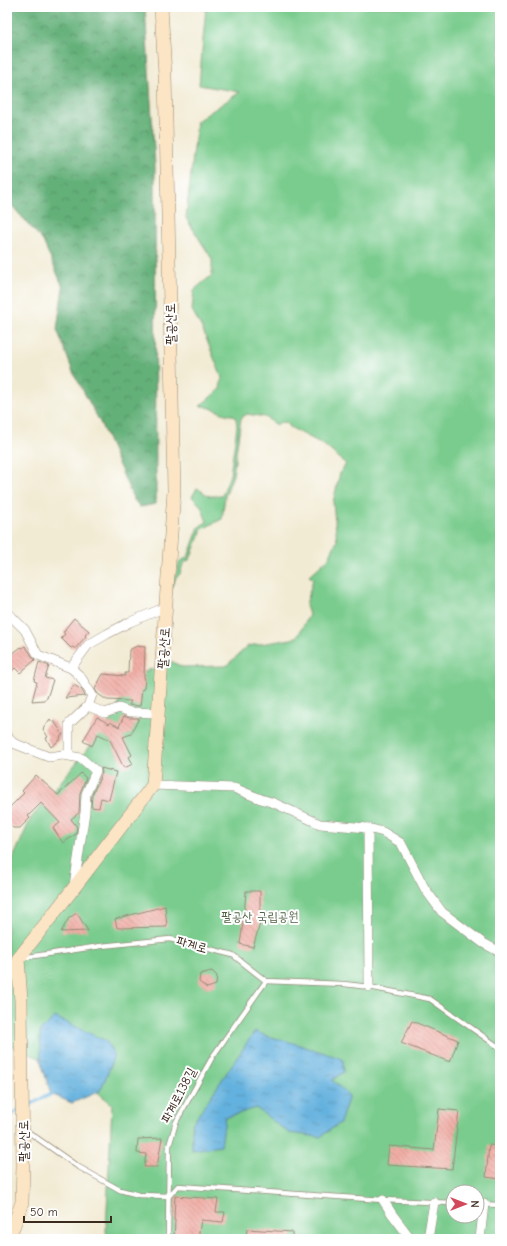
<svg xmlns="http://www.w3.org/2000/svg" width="507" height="1246" viewBox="0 0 507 1246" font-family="'Comic Neue','Poor Story',sans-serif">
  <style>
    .forest { fill: url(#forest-crowns); stroke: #4f6d4c }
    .park { fill: #7acc8e; stroke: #5a7b56; fill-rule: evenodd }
    .water { fill: url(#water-ripples); stroke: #506e7e }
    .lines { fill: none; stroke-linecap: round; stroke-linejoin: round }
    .stream { stroke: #64b1de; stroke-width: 3.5 }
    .building { fill: url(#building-back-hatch) }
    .lane-casing { stroke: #968a79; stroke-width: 6 }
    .street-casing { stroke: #968a79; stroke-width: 10 }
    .secondary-casing { stroke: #968a79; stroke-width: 14 }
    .lane { stroke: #fff; stroke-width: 4.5 }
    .street { stroke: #fff; stroke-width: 9 }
    .secondary { stroke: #fce5c4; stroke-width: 13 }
    .labels { text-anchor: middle; stroke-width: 4; stroke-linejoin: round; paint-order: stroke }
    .street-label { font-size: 13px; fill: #3b2a1e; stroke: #fff }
    .park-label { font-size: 13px; fill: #516345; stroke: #fff }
  </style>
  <defs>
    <pattern id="forest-crowns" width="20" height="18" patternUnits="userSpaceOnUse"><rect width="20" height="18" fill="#63b079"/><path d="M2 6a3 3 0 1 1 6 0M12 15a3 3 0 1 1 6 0" fill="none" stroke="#538f63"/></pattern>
    <pattern id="water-ripples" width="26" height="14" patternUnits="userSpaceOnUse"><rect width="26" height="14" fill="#64b1de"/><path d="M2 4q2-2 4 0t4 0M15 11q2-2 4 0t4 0" fill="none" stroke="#5490b3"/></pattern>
    <pattern id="building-back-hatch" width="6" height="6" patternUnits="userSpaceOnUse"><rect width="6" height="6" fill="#f1aea6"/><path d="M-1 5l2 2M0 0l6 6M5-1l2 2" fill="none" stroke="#c48e87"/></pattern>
  </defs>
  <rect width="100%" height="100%" fill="#fff"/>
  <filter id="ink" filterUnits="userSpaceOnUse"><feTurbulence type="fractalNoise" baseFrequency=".025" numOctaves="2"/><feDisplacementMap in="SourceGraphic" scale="8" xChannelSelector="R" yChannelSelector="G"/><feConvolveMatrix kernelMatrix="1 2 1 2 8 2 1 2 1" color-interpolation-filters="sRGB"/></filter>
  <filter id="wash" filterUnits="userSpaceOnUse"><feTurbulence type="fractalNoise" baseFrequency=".012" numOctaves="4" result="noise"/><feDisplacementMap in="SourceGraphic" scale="16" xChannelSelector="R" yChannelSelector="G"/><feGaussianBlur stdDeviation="0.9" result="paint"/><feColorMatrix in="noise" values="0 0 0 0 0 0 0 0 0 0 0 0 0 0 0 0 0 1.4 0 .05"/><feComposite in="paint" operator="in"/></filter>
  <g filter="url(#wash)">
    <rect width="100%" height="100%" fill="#f2ebd4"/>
    <path class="forest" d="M 7,7 L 145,7 L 155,165 L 156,504 L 140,507 L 134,500 L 100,422 L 73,372 L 57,329 L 63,287 L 43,241 L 7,200 Z"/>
    <path class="park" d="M 206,7 L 500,7 L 500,1239 L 108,1239 L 106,1231 L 112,1104 L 96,1091 L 55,1065 L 7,1044 L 7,875 L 11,863 L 31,818 L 105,728 C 116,711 124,695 132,676 L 148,670 L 158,669 L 169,660 L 182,667 L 226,666 L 248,646 L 292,639 L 298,636 L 309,615 L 306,605 L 313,579 L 309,576 L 328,559 L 337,541 L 333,502 L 340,473 L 346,464 L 324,445 L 290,427 L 287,423 L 280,422 L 277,425 L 265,417 L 247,414 L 241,418 L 233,475 L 225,496 L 222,519 L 202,529 L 190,559 L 183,564 L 180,574 L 176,577 L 172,589 L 173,574 L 177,571 L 179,562 L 188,557 L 199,527 L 203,524 L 207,522 L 201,506 L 192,497 L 197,488 L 209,496 L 222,496 L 230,475 L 237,427 L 236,418 L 233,415 C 223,416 213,406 200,406 L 220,389 L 222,378 L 202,328 L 192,310 L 194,290 L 212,275 L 212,259 L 186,218 L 197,121 L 240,92 L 199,85 ZM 453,1192 L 477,1192 L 477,1216 L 453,1216 Z"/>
    <g class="water">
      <path d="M 55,1017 L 106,1041 L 114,1054 L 110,1068 L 100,1091 L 72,1103 L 51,1094 L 41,1062 L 40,1031 Z"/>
      <path d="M 255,1031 L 266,1036 L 287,1041 L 343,1059 L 344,1072 L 332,1080 L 349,1096 L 340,1123 L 320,1137 L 289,1133 L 256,1108 L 225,1118 L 221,1146 L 192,1150 L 192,1124 Z"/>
    </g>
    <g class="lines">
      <g class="stream">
        <path d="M 25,1107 L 51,1094"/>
        <path d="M 7,1115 L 11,1115 L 19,1110"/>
      </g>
    </g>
    <g id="blocks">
      <g class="building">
        <path d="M 74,618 L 89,631 L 85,635 L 86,636 L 75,649 L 73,647 L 71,648 L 61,638 L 65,634 L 63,632 L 66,630 L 65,629 Z"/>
        <path d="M 25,646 L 35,660 L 20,673 L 15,668 L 12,671 L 7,664 L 7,658 L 21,647 L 22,648 Z"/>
        <path d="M 137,646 L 145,647 L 144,678 L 145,678 L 144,689 L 142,689 L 140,706 L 129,705 L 131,701 L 107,700 L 98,694 L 95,689 L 103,674 L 125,676 L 125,673 L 128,673 L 129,650 Z"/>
        <path d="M 39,662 L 49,666 L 45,678 L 53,680 L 47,698 L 44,700 L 32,701 L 37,682 L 34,681 Z"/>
        <path d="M 74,685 L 82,690 L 85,696 L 65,698 Z"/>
        <path d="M 124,716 L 130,718 L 139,718 L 131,734 L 123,737 L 132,755 L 129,757 L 133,764 L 124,768 L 110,740 L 98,734 L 92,746 L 83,741 L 97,717 L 109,724 L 110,722 L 119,727 Z"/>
        <path d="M 50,719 L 52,722 L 54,721 L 63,735 L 60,737 L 61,739 L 51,747 L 46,738 L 48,737 L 43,729 Z"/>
        <path d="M 101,768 L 116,772 L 109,800 L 101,798 L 99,808 L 91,807 L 92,795 L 102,773 Z"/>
        <path d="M 81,773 L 86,778 L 80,793 L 79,813 L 71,819 L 77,827 L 76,834 L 63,843 L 53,828 L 60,823 L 41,803 L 28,816 L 30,818 L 20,828 L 13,828 L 7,822 L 7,810 L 24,793 L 22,791 L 36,775 L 58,795 Z"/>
        <path d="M 246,891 L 260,891 L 260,920 L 261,920 L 253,947 L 240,944 L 244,916 Z"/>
        <path d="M 165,906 L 167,927 L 117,928 L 115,919 Z"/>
        <path d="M 77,913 L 88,931 L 61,932 L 69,918 Z"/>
        <path d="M 212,971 L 217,976 L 216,985 L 207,988 L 199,982 L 200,974 Z"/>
        <path d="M 412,1021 L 458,1040 L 450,1062 L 401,1043 Z"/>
        <path d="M 439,1109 L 459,1111 L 452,1169 L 387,1165 L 389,1146 L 434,1150 Z"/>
        <path d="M 162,1138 L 157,1167 L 144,1167 L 146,1154 L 137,1153 L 138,1139 Z"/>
        <path d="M 489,1145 L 500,1146 L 500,1179 L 486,1177 Z"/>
        <path d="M 175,1196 L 218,1199 L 216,1212 L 225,1212 L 223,1222 L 201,1220 L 198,1239 L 174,1239 L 175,1220 L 174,1220 Z"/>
        <path d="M 247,1229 L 292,1232 L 292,1239 L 246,1239 Z"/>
      </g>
    </g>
  </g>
  <g filter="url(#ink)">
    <use href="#blocks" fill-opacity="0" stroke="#968a79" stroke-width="1"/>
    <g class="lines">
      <defs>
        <g id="lane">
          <path d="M 21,958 L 101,946 L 170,939 L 233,955 L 266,981 L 344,984 L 369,987 L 430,999 L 500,1048"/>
          <path d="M 24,1129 L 77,1166 L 120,1190 L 139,1195 L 169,1196 L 178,1186 L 383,1200 L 453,1203"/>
          <path d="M 477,1204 L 500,1205"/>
          <path d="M 168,1239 L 169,1146 L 176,1122 L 213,1056 L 266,981"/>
        </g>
        <g id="street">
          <path d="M 7,612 L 25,630 L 38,655 L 71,668 L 80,676 L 92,695 L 88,706"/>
          <path d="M 71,668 L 88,645 L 107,634 L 130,622 L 166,607"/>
          <path d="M 7,735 L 13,743 L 49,757 L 69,754 L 69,724 L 88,706 L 105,713 L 119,708 L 130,712 L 158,713"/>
          <path d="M 63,755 L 81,758 L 96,771 L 86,794 L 85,812 L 74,886"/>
          <path d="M 153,785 L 234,788 L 261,799 L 274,803 L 320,824 L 368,828 L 383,832 L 401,843 L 425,889 L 442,912 L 483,943 L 500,952"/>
          <path d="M 368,828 L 369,987"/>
          <path d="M 383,1200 L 392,1214 L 411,1239"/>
          <path d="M 428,1239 L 434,1202"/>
          <path d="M 480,1239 L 484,1204"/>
        </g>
        <path id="secondary" d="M 7,1239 L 14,1225 L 22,1202 L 23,1165 L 21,1001 L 18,959 L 73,889 L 153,785 L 174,491 L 165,75 L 161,7"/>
      </defs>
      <use href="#lane" class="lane-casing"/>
      <use href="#street" class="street-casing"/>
      <use href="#secondary" class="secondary-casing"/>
      <use href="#lane" class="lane"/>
      <use href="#street" class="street"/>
      <use href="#secondary" class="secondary"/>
    </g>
  </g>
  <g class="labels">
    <g class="street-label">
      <text transform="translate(170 324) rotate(-91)" y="5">팔공산로</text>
      <text transform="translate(163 648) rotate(-86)" y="5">팔공산로</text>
      <text transform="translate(192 944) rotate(15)" y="5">파계로</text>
      <text transform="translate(178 1095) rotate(-63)" y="5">파계로138길</text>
      <text transform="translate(23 1141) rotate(-90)" y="5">팔공산로</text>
    </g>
    <g class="park-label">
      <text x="260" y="921">팔공산 국립공원</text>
    </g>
  </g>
  <rect width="507" height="1246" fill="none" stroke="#fff" stroke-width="24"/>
  <g transform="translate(465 1204) rotate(90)"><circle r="19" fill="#ffffff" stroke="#b1aaa5"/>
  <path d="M0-3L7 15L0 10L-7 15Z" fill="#d1495b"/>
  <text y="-6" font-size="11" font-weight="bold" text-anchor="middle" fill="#3b2a1e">N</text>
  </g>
  <path d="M24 1216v6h87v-6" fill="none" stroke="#3b2a1e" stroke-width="2"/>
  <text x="30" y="1216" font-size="12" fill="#3b2a1e" stroke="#ffffff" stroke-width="3" paint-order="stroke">50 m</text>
</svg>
